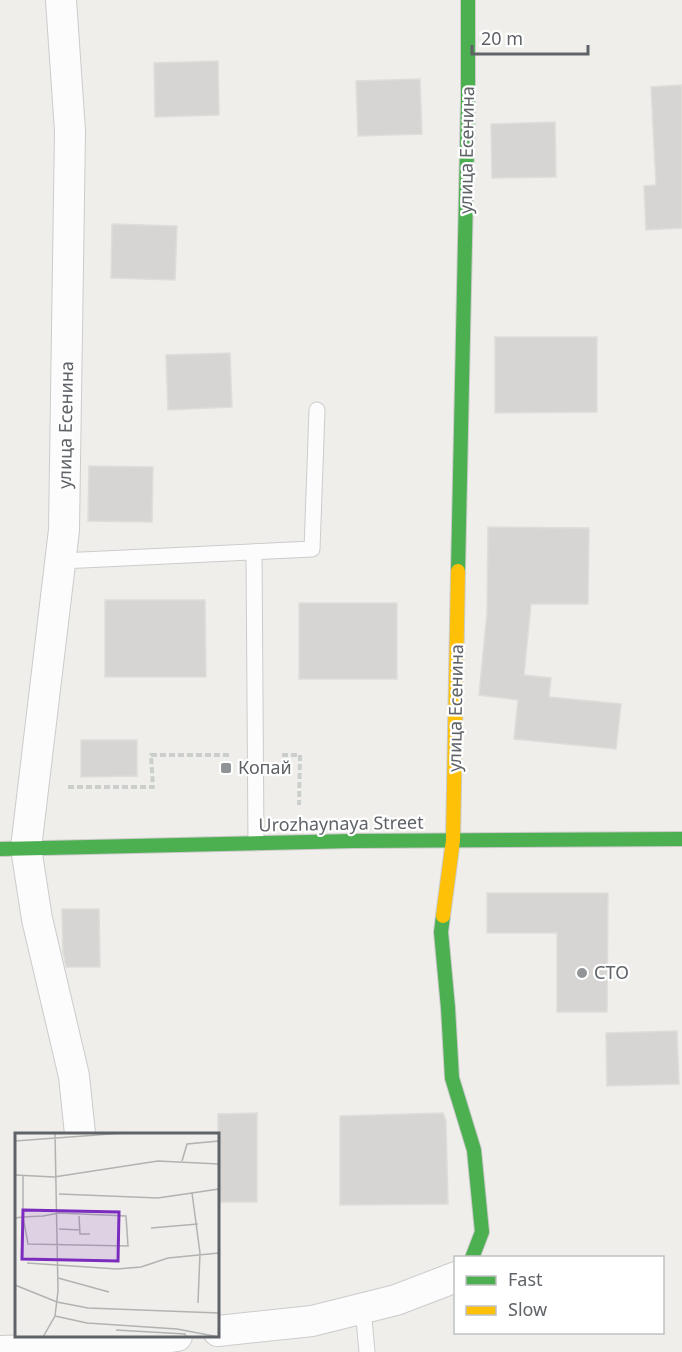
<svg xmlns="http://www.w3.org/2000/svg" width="682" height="1352" viewBox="0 0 682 1352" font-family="'Noto Sans',sans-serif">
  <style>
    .building { fill: #d6d5d3; stroke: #deddd9; stroke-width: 1.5 }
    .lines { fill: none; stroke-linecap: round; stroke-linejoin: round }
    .lane-casing { stroke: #cbcccc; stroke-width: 17 }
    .street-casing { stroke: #cbcccc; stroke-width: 32 }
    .fast-casing { stroke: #cacacb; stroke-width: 16 }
    .slow-casing { stroke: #cacacb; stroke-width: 16 }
    .path { stroke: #cacfcc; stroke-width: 4; stroke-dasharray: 6 3; stroke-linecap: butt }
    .lane { stroke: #fdfcfc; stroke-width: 15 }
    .street { stroke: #fdfcfc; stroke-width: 30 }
    .fast { stroke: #4caf50; stroke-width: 14 }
    .slow { stroke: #ffc107; stroke-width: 14 }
    .poi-dot { fill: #919496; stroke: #fff; stroke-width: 2 }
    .labels { text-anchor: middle; stroke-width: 4.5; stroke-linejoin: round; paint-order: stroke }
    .street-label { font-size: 18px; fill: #5f6368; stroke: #fff }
    .poi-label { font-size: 18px; fill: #5f6368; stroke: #fff; text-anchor: start }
    .inset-road { fill: none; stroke: #b1b2b2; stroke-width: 1.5 }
    .view { fill: #7b2cbf; fill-opacity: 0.15; stroke: #7b2cbf; stroke-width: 3 }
    .inset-edge { fill: none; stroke: #5f6368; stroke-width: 3 }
  </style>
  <rect width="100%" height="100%" fill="#efeeea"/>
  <g class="building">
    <path d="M 218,61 L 219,115 L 155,117 L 154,63 Z"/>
    <path d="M 420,79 L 422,134 L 358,136 L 356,81 Z"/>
    <path d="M 682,85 L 682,228 L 646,230 L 644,186 L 656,185 L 651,87 Z"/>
    <path d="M 555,122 L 556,177 L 492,178 L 491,124 Z"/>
    <path d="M 112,224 L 177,226 L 175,280 L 111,278 Z"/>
    <path d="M 495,337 L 597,337 L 597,412 L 495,413 Z"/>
    <path d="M 230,353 L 232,407 L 168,410 L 166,355 Z"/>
    <path d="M 89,466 L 153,467 L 152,522 L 88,521 Z"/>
    <path d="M 488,527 L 589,528 L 588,604 L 531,604 L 524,675 L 551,678 L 549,697 L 621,704 L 616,749 L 514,739 L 518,700 L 479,695 L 487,613 Z"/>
    <path d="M 105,600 L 205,600 L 206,677 L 105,677 Z"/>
    <rect x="299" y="603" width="98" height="76"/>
    <path d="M 81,740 L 137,740 L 137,776 L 81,777 Z"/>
    <path d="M 487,893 L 608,893 L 607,1012 L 557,1012 L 557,933 L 487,933 Z"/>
    <path d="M 62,909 L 99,909 L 100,967 L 66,967 L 63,952 Z"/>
    <path d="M 677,1031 L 679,1084 L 607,1086 L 606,1033 Z"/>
    <path d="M 257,1113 L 257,1202 L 218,1202 L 218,1114 Z"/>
    <path d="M 443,1113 L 446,1121 L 448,1204 L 340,1205 L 340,1116 Z"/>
  </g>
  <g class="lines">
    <defs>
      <g id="lane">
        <path d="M 254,552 L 256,843"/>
        <path d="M 61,561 L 312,549 L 317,410"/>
        <path d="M 363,1308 L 367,1352"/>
      </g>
      <g id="street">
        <path d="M 61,0 L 70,131 L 64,530 L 26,848 L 37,919 L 74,1076 L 80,1134"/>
        <path d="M 218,1331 L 312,1321 L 396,1300 L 456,1277"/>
        <path d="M 0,1351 L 98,1348 L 177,1336"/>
      </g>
      <g id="fast">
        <path d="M 458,571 L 468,100 L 468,0"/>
        <path d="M 0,849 L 353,841 L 682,839"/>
        <path d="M 443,916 L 441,932 L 448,1008 L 452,1078 L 474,1150 L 482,1232 L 472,1258"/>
      </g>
      <path id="slow" d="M 443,916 L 453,840 L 458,571"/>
    </defs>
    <use href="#lane" class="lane-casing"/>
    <use href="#street" class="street-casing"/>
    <use href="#fast" class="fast-casing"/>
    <use href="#slow" class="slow-casing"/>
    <g class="path">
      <path d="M 282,755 L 300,755 L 299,805"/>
      <path d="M 68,787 L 153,787 L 151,755 L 230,755"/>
    </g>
    <use href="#lane" class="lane"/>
    <use href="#street" class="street"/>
    <use href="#fast" class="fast"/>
    <use href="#slow" class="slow"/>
  </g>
  <g class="poi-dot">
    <rect x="220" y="762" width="12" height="12" rx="3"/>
    <circle cx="582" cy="973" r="6"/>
  </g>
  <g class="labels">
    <g class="street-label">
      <text transform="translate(467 150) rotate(-89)" y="6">улица Есенина</text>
      <text transform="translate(66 425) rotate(-89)" y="6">улица Есенина</text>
      <text transform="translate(456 708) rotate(-89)" y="6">улица Есенина</text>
      <text transform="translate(341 824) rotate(-1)" y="6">Urozhaynaya Street</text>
    </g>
    <g class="poi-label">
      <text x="238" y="774">Копай</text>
      <text x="594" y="979">СТО</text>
    </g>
  </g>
  <g transform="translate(15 1133)">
    <rect width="204" height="204" fill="#efeeea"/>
    <path class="inset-road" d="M 0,8 L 109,0M 167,28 L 172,11 L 204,8M 0,42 L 39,44 L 143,28 L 204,31M 177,60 L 185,120 L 183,170M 44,61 L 143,65 L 204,56M 64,83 L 65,101 L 75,101M 0,85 L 8,84 L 28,83 L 44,80 L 111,83 L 113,113 L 13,111 L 8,84 L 8,42M 136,95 L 183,91M 44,96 L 65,97M 12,130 L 102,136 L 126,134 L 153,125 L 204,120M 43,145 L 94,159M 0,152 L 42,169 L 73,175 L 204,180M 40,183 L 72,190 L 162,196 L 204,204M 101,197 L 170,201 L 171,204M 28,204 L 40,183 L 43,158 L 40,0"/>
    <path class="view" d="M 8,77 L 104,79 L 103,128 L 7,126 Z"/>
    <rect width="204" height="204" class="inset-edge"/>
  </g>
  <rect x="454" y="1256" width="210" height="78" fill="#ffffff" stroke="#bfc1c3" stroke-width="1.5"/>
  <rect x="466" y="1276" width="30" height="9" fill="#4caf50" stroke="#bfc1c3" stroke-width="1.5"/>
  <text x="508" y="1286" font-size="18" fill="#5f6368">Fast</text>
  <rect x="466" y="1306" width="30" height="9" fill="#ffc107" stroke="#bfc1c3" stroke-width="1.5"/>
  <text x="508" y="1316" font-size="18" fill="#5f6368">Slow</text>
  <path d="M472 45v9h116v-9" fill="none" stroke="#5f6368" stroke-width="3"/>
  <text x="481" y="45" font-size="18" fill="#5f6368" stroke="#ffffff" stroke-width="4.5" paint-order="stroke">20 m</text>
</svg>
